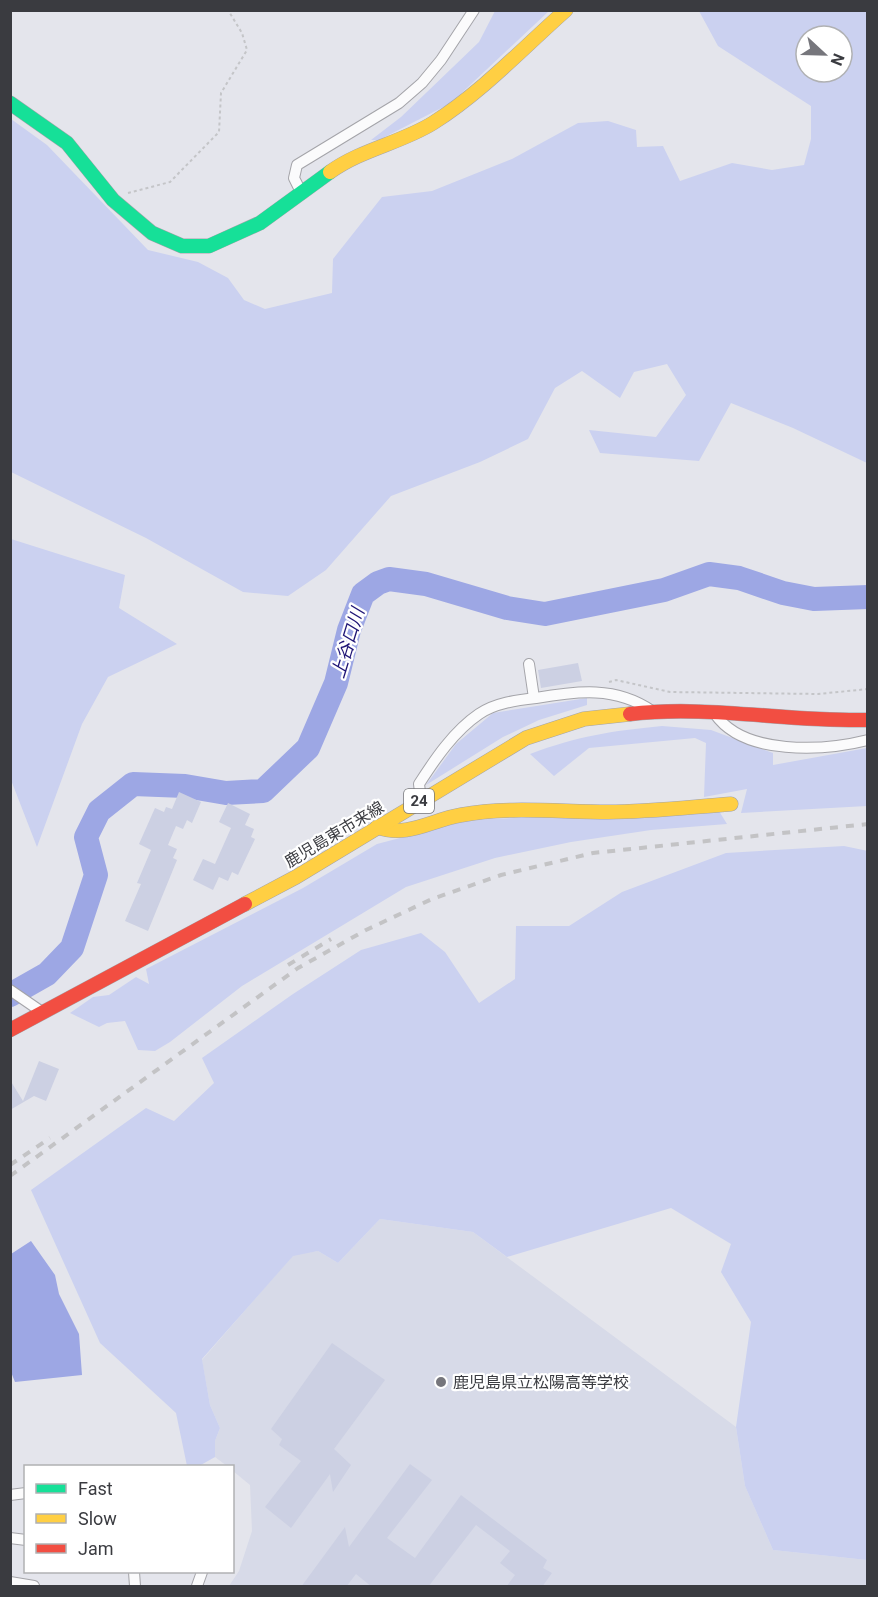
<svg xmlns="http://www.w3.org/2000/svg" width="878" height="1597" viewBox="0 0 878 1597" font-family="Roboto,'Noto Sans JP',sans-serif">
  <style>
    .built { fill: #d7dae8 }
    .green { fill: #cbd1f0; fill-rule: evenodd }
    .water { fill: #9da7e4 }
    .lines { fill: none; stroke-linecap: round; stroke-linejoin: round }
    .river { stroke: #9da7e4; stroke-width: 24 }
    .building { fill: #ccd0e3 }
    .street-casing { stroke: #a4a4a9; stroke-width: 12 }
    .fast-casing { stroke: #a4a4a9; stroke-width: 15 }
    .slow-casing { stroke: #a4a4a9; stroke-width: 15 }
    .jam-casing { stroke: #a4a4a9; stroke-width: 15 }
    .path { stroke: #c4c5c8; stroke-width: 2; stroke-dasharray: 3 3; stroke-linecap: butt }
    .street { stroke: #fbfbfc; stroke-width: 10 }
    .fast { stroke: #16e098; stroke-width: 14 }
    .slow { stroke: #ffcf43; stroke-width: 14 }
    .jam { stroke: #f24e42; stroke-width: 14 }
    .rail { stroke: #c3c3c5; stroke-width: 4; stroke-dasharray: 8 8; stroke-linecap: butt }
    .poi-dot { fill: #76767c; stroke: #fff; stroke-width: 2 }
    .labels { text-anchor: middle; stroke-width: 4.5; stroke-linejoin: round; paint-order: stroke }
    .shield { fill: #fff; stroke: #757679; stroke-width: 1.5 }
    .shield-label { font-size: 15px; font-weight: bold; fill: #3a3b40 }
    .street-label { font-size: 16px; fill: #3a3b40; stroke: #fff }
    .poi-label { font-size: 16px; fill: #3a3b40; stroke: #fff; text-anchor: start }
    .water-label { font-size: 18px; font-style: italic; fill: #1d1374; stroke: #fff }
  </style>
  <rect width="100%" height="100%" fill="#e4e5ec"/>
  <path class="built" d="M 380,1219 L 473,1232 L 736,1427 L 745,1486 L 773,1550 L 867,1560 L 867,1586 L 229,1586 L 239,1571 L 252,1531 L 250,1485 L 233,1471 L 232,1466 L 227,1466 L 215,1457 L 215,1441 L 220,1428 L 210,1405 L 202,1360 L 293,1255 L 318,1251 L 338,1263 Z"/>
  <g class="green">
    <path d="M 495,11 L 549,11 L 451,103 L 379,140 L 371,140 L 401,117 L 479,42 Z"/>
    <path d="M 699,11 L 867,11 L 867,463 L 793,428 L 731,403 L 699,461 L 600,453 L 589,430 L 656,437 L 686,395 L 667,364 L 634,372 L 620,398 L 582,371 L 555,388 L 528,439 L 480,462 L 391,496 L 326,570 L 288,596 L 243,592 L 146,538 L 11,472 L 11,119 L 47,145 L 148,250 L 198,262 L 228,278 L 244,300 L 265,309 L 332,293 L 333,259 L 382,197 L 432,191 L 512,159 L 578,123 L 608,121 L 636,130 L 637,147 L 663,146 L 680,181 L 732,163 L 772,170 L 804,165 L 811,139 L 811,106 L 718,46 ZM 806,36 L 842,36 L 842,72 L 806,72 Z"/>
    <path d="M 11,539 L 125,575 L 119,608 L 177,644 L 108,677 L 82,724 L 37,847 L 11,780 Z"/>
    <path d="M 587,698 L 587,705 L 539,720 L 503,737 L 426,785 L 456,744 L 493,713 Z"/>
    <path d="M 662,726 L 711,730 L 773,753 L 773,765 L 867,748 L 867,806 L 741,813 L 747,789 L 704,797 L 706,743 L 695,738 L 589,748 L 554,776 L 530,754 C 578,736 611,731 662,726 Z"/>
    <path d="M 719,811 L 727,824 L 651,830 L 571,842 L 495,858 L 406,887 L 242,986 L 170,1042 L 155,1051 L 138,1050 L 125,1021 L 107,1023 L 99,1027 L 70,1013 L 93,997 L 109,995 L 136,977 L 149,984 L 146,969 L 303,888 L 377,844 L 461,822 L 488,819 Z"/>
    <path d="M 844,846 L 868,851 L 867,1560 L 773,1550 L 745,1486 L 736,1427 L 751,1322 L 721,1272 L 731,1244 L 671,1208 L 507,1257 L 473,1232 L 380,1219 L 338,1263 L 318,1251 L 293,1256 L 202,1359 L 210,1405 L 220,1428 L 215,1441 L 215,1457 L 199,1466 L 187,1466 L 176,1413 L 100,1343 L 31,1190 L 146,1108 L 174,1121 L 214,1083 L 202,1058 L 293,994 L 361,950 L 421,933 L 445,952 L 479,1003 L 515,979 L 516,926 L 569,926 L 622,892 L 726,853 Z"/>
  </g>
  <path class="water" d="M 31,1241 L 55,1275 L 59,1294 L 79,1334 L 82,1375 L 15,1382 L 11,1372 L 11,1254 Z"/>
  <g class="lines">
    <path class="river" d="M 10,995 L 47,974 L 72,948 L 96,875 L 86,837 L 99,811 L 133,784 L 185,786 L 226,793 L 263,791 L 308,748 L 336,683 L 349,630 L 363,594 L 378,583 L 389,579 L 426,584 L 507,608 L 545,614 L 664,590 L 709,574 L 739,578 L 783,593 L 814,599 L 868,597"/>
  </g>
  <g class="building">
    <path d="M 578,663 L 582,681 L 541,688 L 538,670 Z"/>
    <path d="M 179,792 L 201,802 L 192,823 L 187,820 L 183,829 L 176,826 L 168,845 L 177,849 L 173,858 L 177,860 L 148,931 L 125,921 L 141,884 L 137,883 L 151,850 L 139,844 L 155,808 L 164,812 L 166,807 L 172,809 Z"/>
    <path d="M 228,803 L 250,814 L 245,825 L 254,829 L 251,837 L 255,839 L 238,875 L 232,872 L 228,881 L 219,877 L 213,890 L 193,880 L 203,859 L 215,864 L 231,828 L 219,822 Z"/>
    <path d="M 39,1061 L 59,1069 L 46,1101 L 34,1096 L 10,1110 L 10,1080 L 23,1101 Z"/>
    <path d="M 332,1343 L 385,1380 L 334,1449 L 351,1465 L 333,1492 L 330,1474 L 291,1528 L 265,1507 L 301,1461 L 279,1445 L 282,1439 L 271,1429 Z"/>
    <path d="M 410,1464 L 432,1480 L 387,1538 L 415,1558 L 461,1495 L 547,1560 L 543,1568 L 552,1573 L 542,1587 L 506,1587 L 515,1575 L 500,1563 L 510,1551 L 476,1525 L 428,1587 L 372,1587 L 356,1574 L 346,1587 L 301,1587 L 345,1527 L 349,1547 Z"/>
  </g>
  <g class="lines">
    <defs>
      <g id="street">
        <path d="M 302,194 L 294,178 L 297,165 L 399,103 L 422,83 L 441,60 L 474,10"/>
        <path d="M 529,664 L 534,698"/>
        <path d="M 715,714 C 744,756 824,751 868,740"/>
        <path d="M 421,800 L 419,784 C 435,759 454,731 479,714 C 495,703 517,700 536,698 C 577,691 616,686 652,711"/>
        <path d="M 10,990 L 42,1012"/>
        <path d="M 10,1495 L 26,1493"/>
        <path d="M 10,1538 L 26,1540"/>
        <path d="M 134,1572 L 135,1586"/>
        <path d="M 10,1582 L 34,1586"/>
        <path d="M 197,1586 L 202,1572"/>
      </g>
      <path id="fast" d="M 10,103 L 67,143 L 113,200 L 152,233 L 182,246 L 209,246 L 260,223 L 330,172"/>
      <g id="slow">
        <path d="M 330,172 C 362,149 401,143 433,123 C 482,92 523,48 566,10"/>
        <path d="M 377,827 C 408,838 431,820 461,815 C 509,806 559,812 608,812 C 649,812 690,807 731,804"/>
        <path d="M 245,904 L 296,877 L 526,738 L 584,719 L 630,714"/>
      </g>
      <g id="jam">
        <path d="M 630,714 C 709,705 789,722 868,720"/>
        <path d="M 10,1030 L 245,904"/>
      </g>
    </defs>
    <use href="#street" class="street-casing"/>
    <use href="#fast" class="fast-casing"/>
    <use href="#slow" class="slow-casing"/>
    <use href="#jam" class="jam-casing"/>
    <g class="path">
      <path d="M 128,193 L 170,182 L 219,132 L 221,93 L 247,50 L 242,33 L 228,10"/>
      <path d="M 609,682 L 616,680 L 670,692 L 818,694 L 868,689"/>
    </g>
    <use href="#street" class="street"/>
    <use href="#fast" class="fast"/>
    <use href="#slow" class="slow"/>
    <use href="#jam" class="jam"/>
    <g class="rail">
      <path d="M 288,965 L 331,939"/>
      <path d="M 10,1165 L 50,1138"/>
      <path d="M 10,1176 L 298,968 L 366,930 L 432,899 L 501,875 L 593,853 L 868,824"/>
    </g>
  </g>
  <circle class="poi-dot" cx="441" cy="1382" r="6"/>
  <g class="labels">
    <rect class="shield" x="404" y="789" width="30" height="24" rx="4.5"/>
    <g class="shield-label">
      <text x="419" y="806">24</text>
    </g>
    <g class="street-label">
      <text transform="translate(334 834) rotate(-31)" y="6">鹿児島東市来線</text>
    </g>
    <g class="poi-label">
      <text x="453" y="1388">鹿児島県立松陽高等学校</text>
    </g>
    <g class="water-label">
      <text transform="translate(348 643) rotate(-73)" y="6">上谷口川</text>
    </g>
  </g>
  <rect width="878" height="1597" fill="none" stroke="#3a3b40" stroke-width="24"/>
  <rect x="24" y="1465" width="210" height="108" fill="#ffffff" stroke="#b0b1b3" stroke-width="1.5"/>
  <rect x="36" y="1484" width="30" height="9" fill="#16e098" stroke="#b0b1b3" stroke-width="1.5"/>
  <text x="78" y="1495" font-size="18" fill="#3a3b40">Fast</text>
  <rect x="36" y="1514" width="30" height="9" fill="#ffcf43" stroke="#b0b1b3" stroke-width="1.5"/>
  <text x="78" y="1525" font-size="18" fill="#3a3b40">Slow</text>
  <rect x="36" y="1544" width="30" height="9" fill="#f24e42" stroke="#b0b1b3" stroke-width="1.5"/>
  <text x="78" y="1555" font-size="18" fill="#3a3b40">Jam</text>
  <g transform="translate(824 54) rotate(112)"><circle r="28" fill="#ffffff" stroke="#b0b1b3" stroke-width="1.5"/>
  <path d="M0-4.5L10 22L0 15L-10 22Z" fill="#76767c"/>
  <text y="-9" font-size="16" font-weight="bold" text-anchor="middle" fill="#3a3b40">N</text>
  </g>
</svg>
